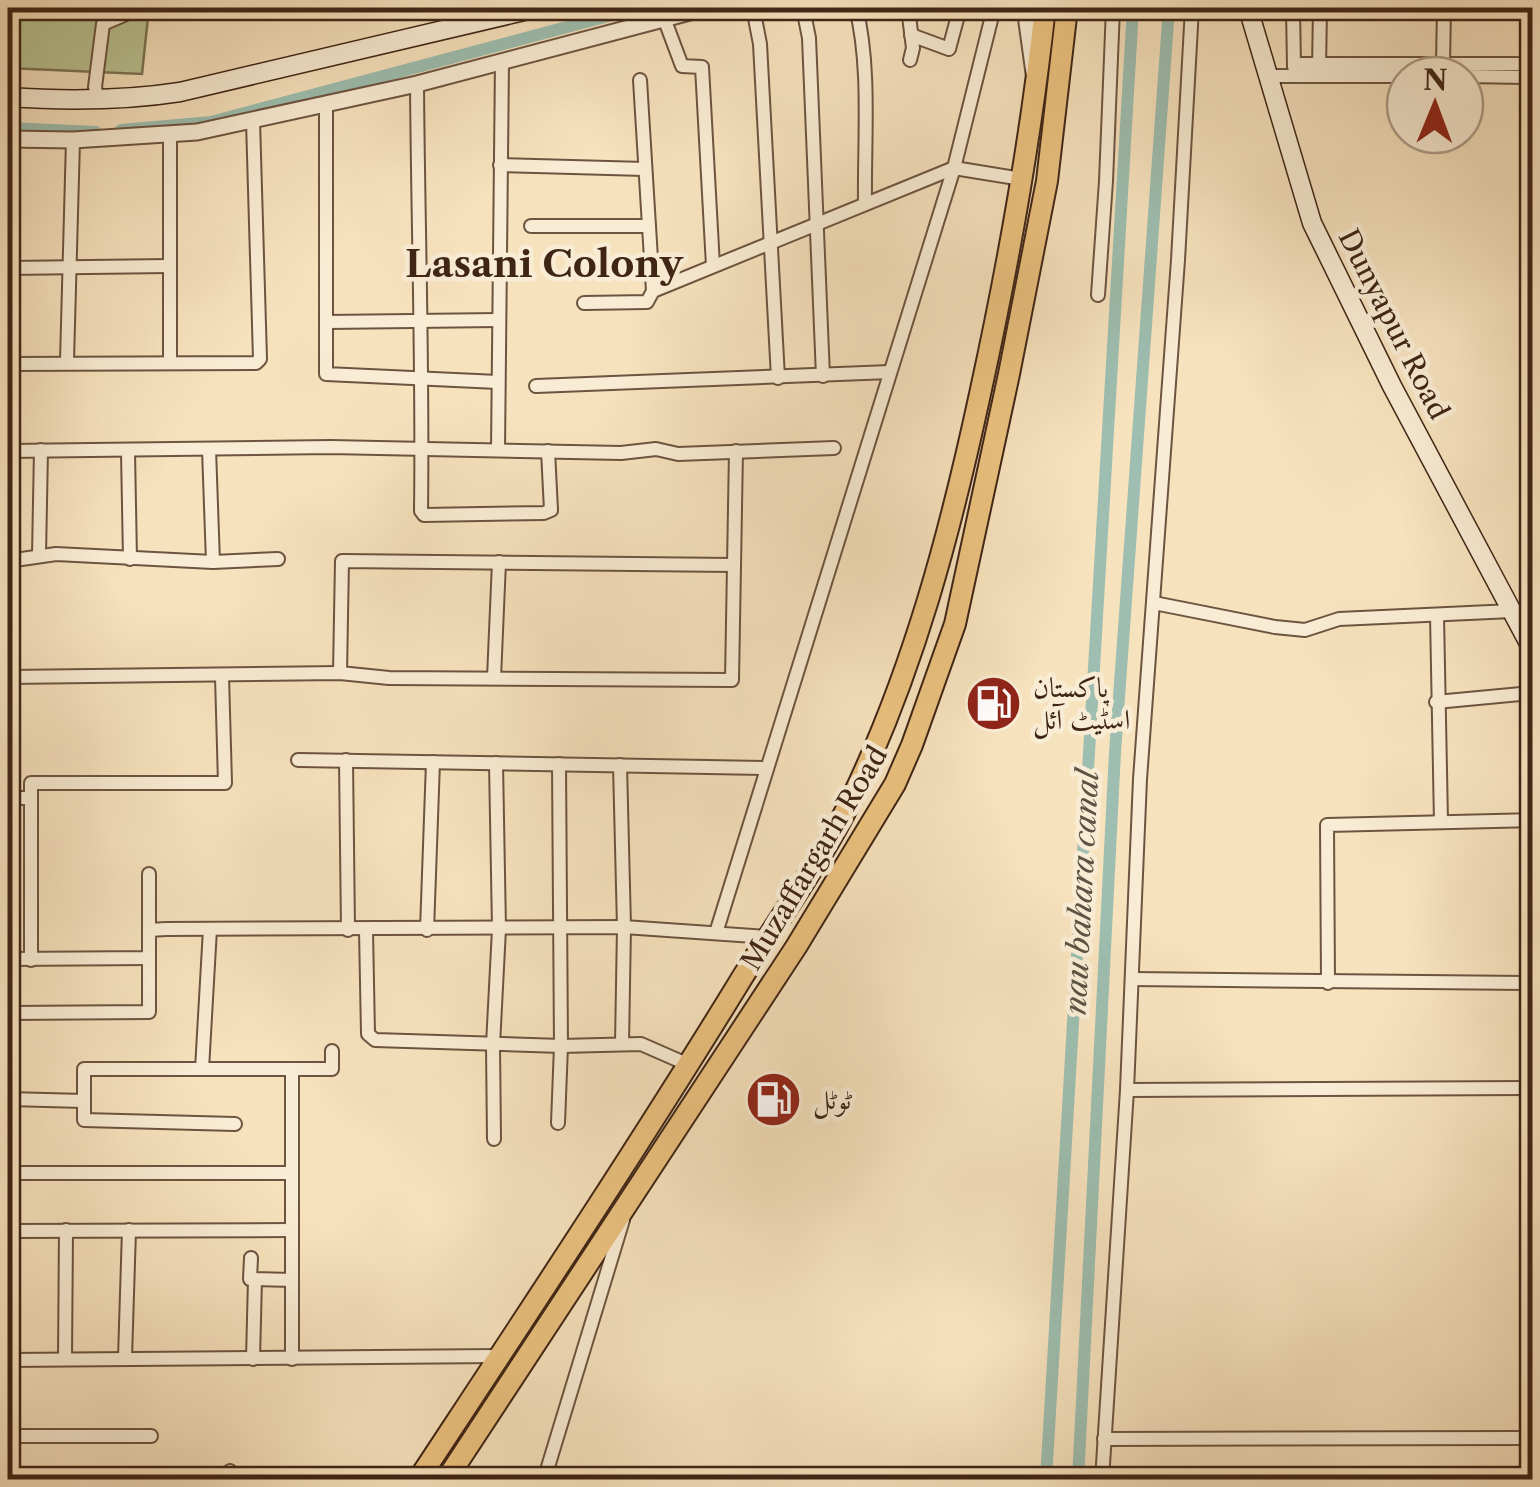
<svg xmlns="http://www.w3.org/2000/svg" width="1540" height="1487" viewBox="0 0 1540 1487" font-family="'Libre Caslon Text',Amiri,serif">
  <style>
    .green { fill: #bac493; stroke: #7c7454; stroke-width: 2.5 }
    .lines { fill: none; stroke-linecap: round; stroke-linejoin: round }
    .canal { stroke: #9dbeb0; stroke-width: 12 }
    .minor-casing { stroke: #6d5440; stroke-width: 16 }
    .tertiary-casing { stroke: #6d5440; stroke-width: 19 }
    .secondary-casing { stroke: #3f2516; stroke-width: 21 }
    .primary-casing { stroke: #3f2516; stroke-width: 24 }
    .minor { stroke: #f9ecd4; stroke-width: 12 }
    .tertiary { stroke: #f9ecd4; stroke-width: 15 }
    .secondary { stroke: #f9ecd4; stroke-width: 18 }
    .primary { stroke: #ebc17e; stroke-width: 20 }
    .labels { text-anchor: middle; stroke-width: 9; stroke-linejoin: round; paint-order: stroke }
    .street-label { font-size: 28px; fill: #3f2516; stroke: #f9ecd4 }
    .poi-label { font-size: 28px; fill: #3f2516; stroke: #f9ecd4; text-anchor: start }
    .water-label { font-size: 30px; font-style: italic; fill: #5b5344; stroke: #f9ecd4 }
    .district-label { font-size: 38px; font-weight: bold; fill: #3f2516; stroke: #f9ecd4 }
  </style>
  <rect width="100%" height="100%" fill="#f6e2bd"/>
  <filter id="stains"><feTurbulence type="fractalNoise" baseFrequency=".002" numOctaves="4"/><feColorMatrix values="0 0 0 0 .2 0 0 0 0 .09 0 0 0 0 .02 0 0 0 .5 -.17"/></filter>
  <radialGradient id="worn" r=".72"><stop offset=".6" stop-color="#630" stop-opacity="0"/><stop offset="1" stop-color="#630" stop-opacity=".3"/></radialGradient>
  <path class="green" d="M 8,8 L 149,8 L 142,74 L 8,68 Z"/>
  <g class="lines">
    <g class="canal">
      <path d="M 8,128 L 96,132"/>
      <path d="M 121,130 L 211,122 L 638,8"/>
      <path d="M 1046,1480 L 1133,8"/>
      <path d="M 1078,1480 L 1115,752 L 1169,8"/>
    </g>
    <defs>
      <g id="minor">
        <path d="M 753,8 L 760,44 L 778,378"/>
        <path d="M 803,8 L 809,38 L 823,376"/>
        <path d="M 856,8 C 871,67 864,142 865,204"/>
        <path d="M 908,8 L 913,48 L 910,60"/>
        <path d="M 1293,8 L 1294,67"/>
        <path d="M 664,18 L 682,66 L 702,67 L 713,266"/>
        <path d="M 911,35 L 949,49 L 960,8"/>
        <path d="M 1294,64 L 1532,64"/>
        <path d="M 1443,64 L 1444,8"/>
        <path d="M 1319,70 L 1320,8"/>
        <path d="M 1268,76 L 1405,76"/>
        <path d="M 1465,76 L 1532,77"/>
        <path d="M 640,80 L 653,291"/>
        <path d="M 417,84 C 418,226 423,369 421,511 L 424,515 L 544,513 L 551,510 L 548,451"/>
        <path d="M 98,101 L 95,87 L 103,24 L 124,15 L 132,8"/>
        <path d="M 326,104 L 326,374 L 498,382"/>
        <path d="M 170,134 L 170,362"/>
        <path d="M 500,165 L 645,169"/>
        <path d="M 1527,183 L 1532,183"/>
        <path d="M 531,226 L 649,226"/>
        <path d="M 8,268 L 169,266"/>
        <path d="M 1098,295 L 1106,181 L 1113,8"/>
        <path d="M 584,303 L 647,302 L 653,291 L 954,168 L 1022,179"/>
        <path d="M 326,322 L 499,320"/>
        <path d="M 67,361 L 73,140"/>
        <path d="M 8,364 L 256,363 L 260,359 L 253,121"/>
        <path d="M 536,386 L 890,372"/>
        <path d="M 209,449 L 213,562"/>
        <path d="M 498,450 L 502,61"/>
        <path d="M 8,451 L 331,447 L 621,453 L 656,449 L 678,454 L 834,448"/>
        <path d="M 128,452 L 130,559"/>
        <path d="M 39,555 L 41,450"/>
        <path d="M 8,561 L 56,554 L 213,562 L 278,559"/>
        <path d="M 1154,603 L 1275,627 L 1305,630 L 1339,619 L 1512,611"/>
        <path d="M 1437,615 L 1441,822"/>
        <path d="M 340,673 L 342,561 L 734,565"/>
        <path d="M 8,677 L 340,673 L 389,678 L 732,680 L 736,451"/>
        <path d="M 494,678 L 499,562"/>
        <path d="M 1436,702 L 1532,693"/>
        <path d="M 298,760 L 767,768"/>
        <path d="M 346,760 L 348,930"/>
        <path d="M 620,765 L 624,927 L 622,1044"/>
        <path d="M 8,798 L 31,798 L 31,783 L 225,783 L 222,676"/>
        <path d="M 149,874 L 149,930"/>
        <path d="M 366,930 L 368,1034 L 375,1040 L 561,1046 L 641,1044 L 689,1065"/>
        <path d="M 427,930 L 433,762"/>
        <path d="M 716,933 L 954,168 L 994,8"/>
        <path d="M 8,959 L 149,958 L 149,930 L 166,929 L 624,927 L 767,937"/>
        <path d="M 31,960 L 31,798"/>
        <path d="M 1132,979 L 1532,983"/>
        <path d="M 1328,983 L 1327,825 L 1532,820"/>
        <path d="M 8,1013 L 149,1012 L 149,958"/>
        <path d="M 202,1069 L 210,929"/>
        <path d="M 292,1069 L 292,1359"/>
        <path d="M 1127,1090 L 1532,1088"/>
        <path d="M 8,1099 L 84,1101"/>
        <path d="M 558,1123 L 561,1046 L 559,764"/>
        <path d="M 235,1124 L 84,1120 L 84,1069 L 332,1069 L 332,1051"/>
        <path d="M 494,1139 L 493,1045 L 499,929 L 496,763"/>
        <path d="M 8,1173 L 292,1173"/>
        <path d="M 8,1231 L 292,1230"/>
        <path d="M 251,1258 L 250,1279 L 292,1280"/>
        <path d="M 125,1358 L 129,1230"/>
        <path d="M 65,1359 L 66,1230"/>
        <path d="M 253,1359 L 255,1279"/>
        <path d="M 8,1360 L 499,1356"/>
        <path d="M 8,1436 L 151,1436"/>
        <path d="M 1104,1439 L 1532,1438"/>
        <path d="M 229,1480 L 230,1471"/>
        <path d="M 544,1480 L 623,1220"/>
        <path d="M 1102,1480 L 1127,1090 L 1140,779 L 1178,260 L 1192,8"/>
      </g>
      <g id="tertiary">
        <path d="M 1025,8 L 1034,73"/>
        <path d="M 8,139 L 73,140 L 197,132 L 417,84 L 705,8"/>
      </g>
      <g id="secondary">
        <path d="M 1248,8 L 1312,223 L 1392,386 L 1532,649"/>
        <path d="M 8,97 C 66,101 122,101 180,92 L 537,8"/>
      </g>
      <g id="primary">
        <path d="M 418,1480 C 526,1316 635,1152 737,986 C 774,925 822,861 852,798 C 914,669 950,533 980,394 C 1008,266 1031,138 1045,8"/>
        <path d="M 446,1480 L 796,947 L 895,784 L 912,745 L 955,624 L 1009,374 L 1047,181 L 1067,8"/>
      </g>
    </defs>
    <use href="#minor" class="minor-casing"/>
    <use href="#tertiary" class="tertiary-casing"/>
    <use href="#secondary" class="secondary-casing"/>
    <use href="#primary" class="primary-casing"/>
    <use href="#minor" class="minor"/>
    <use href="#tertiary" class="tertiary"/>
    <use href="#secondary" class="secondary"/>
    <use href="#primary" class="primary"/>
  </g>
  <defs>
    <symbol id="fuel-disc" viewBox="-11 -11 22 22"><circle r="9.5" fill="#8f2418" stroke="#f9ecd4"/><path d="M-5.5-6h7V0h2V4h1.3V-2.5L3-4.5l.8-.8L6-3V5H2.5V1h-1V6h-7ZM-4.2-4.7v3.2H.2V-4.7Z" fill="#fff"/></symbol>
  </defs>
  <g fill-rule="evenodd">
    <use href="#fuel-disc" x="962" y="672" width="63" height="63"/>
    <use href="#fuel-disc" x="742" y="1068" width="63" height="63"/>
  </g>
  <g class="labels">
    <g class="street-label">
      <text transform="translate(1394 324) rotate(63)" y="10">Dunyapur Road</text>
      <text transform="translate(814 858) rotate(-59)" y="10">Muzaffargarh Road</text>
    </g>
    <g class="poi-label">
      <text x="1033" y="697">پاکستان<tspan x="1033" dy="32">اسٹیٹ آئل</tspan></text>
      <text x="813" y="1109">ٹوٹل</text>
    </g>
    <g class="water-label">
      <text transform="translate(1082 892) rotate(-87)" y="10">nau bahara canal</text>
    </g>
    <g class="district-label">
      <text x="544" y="277">Lasani Colony</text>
    </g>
  </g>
  <rect width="1540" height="1487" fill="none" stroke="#f6e2bd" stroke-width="40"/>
  <rect x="10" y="10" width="1520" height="1467" fill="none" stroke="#3f2516" stroke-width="5"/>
  <rect x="20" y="20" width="1500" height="1447" fill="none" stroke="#3f2516" stroke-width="2.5"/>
  <g transform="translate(1435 105) rotate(1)"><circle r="48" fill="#f9ecd4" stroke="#af9c88" stroke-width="2.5"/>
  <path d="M0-8L18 38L0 25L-18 38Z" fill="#8f2418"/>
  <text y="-15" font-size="28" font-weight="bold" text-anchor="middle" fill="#3f2516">N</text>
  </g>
  <rect width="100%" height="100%" filter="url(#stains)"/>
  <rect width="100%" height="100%" fill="url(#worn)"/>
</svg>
